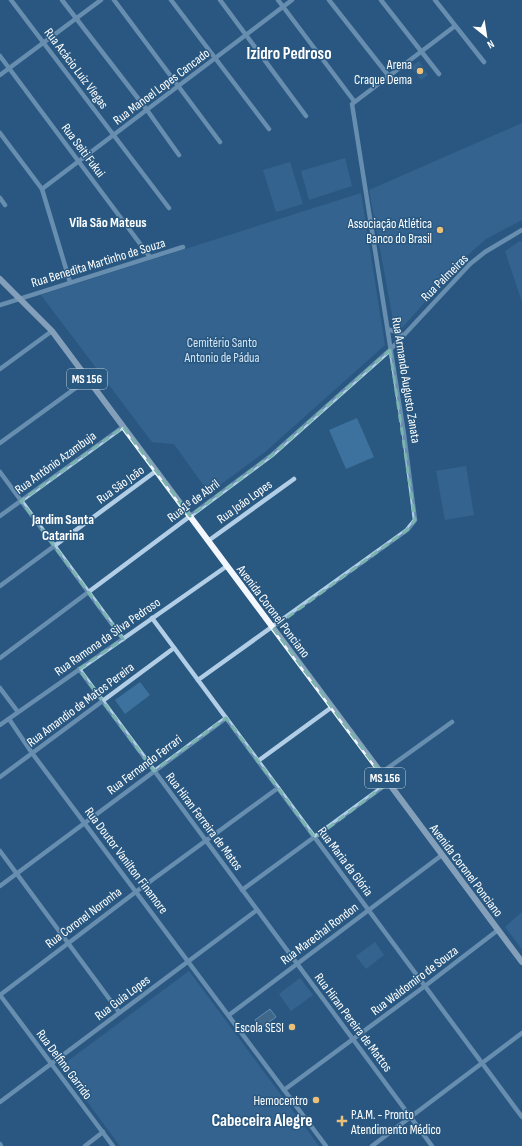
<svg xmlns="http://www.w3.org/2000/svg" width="522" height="1146" viewBox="0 0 522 1146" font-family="'Sofia Sans Condensed',sans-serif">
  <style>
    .green { fill: #3e729e }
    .water { fill: #5b7c98; stroke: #a6cae6 }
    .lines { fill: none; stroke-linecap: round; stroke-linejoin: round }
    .minor { stroke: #b1cee6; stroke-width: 4.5 }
    .major { stroke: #f2f7fd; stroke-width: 6 }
    .marked { fill: none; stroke: #7bb4af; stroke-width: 3; stroke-dasharray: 8 5; stroke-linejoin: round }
    .poi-dot { fill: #ecc079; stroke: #295881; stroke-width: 1.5 }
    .labels { text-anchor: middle; stroke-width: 3; stroke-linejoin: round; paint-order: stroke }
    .shield { fill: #295881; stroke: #bfcdd9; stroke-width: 1 }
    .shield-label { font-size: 12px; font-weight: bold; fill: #fff }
    .poi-label { font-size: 13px; fill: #fff; stroke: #295881; text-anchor: end }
    .street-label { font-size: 13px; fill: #fff; stroke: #295881 }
    .park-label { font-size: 13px; fill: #d4e6f5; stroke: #295881 }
    .neighbourhood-label { font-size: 14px; font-weight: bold; fill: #fff; stroke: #295881 }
    .district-label { font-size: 17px; font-weight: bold; fill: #fff; stroke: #295881 }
  </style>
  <rect width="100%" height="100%" fill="#295881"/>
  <g class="green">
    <path d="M 419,61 L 428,75 L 421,80 L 411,67 Z"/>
    <path d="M 522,123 L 522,220 L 486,239 L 460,262 L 402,328 L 394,325 L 369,190 Z"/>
    <path d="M 345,158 L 352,186 L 309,200 L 301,171 Z"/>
    <path d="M 290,162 L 303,204 L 276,212 L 263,170 Z"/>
    <path d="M 361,193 L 385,345 L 265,452 L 209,493 L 174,444 L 152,442 L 41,295 Z"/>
    <path d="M 520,241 L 522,242 L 522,302 L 505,251 Z"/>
    <path d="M 357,418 L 374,457 L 346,469 L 329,430 Z"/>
    <path d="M 466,466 L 474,515 L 445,520 L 436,471 Z"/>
    <path d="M 140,682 L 150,695 L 125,714 L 115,700 Z"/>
    <path d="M 522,912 L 522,949 L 505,927 Z"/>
    <path d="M 375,942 L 384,955 L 366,969 L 356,956 Z"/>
    <path d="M 189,971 L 319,1146 L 120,1146 L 61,1066 Z"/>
    <path d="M 300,978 L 313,995 L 291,1011 L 279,994 Z"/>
  </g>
  <path class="water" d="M 270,1009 L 276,1017 L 261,1028 L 255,1020 Z"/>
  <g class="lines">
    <g class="minor">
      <path d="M 11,0 L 169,208"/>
      <path d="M 62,0 L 147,110 L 179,155"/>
      <path d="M 114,0 L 220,142"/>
      <path d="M 171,0 L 269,129"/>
      <path d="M 220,0 L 306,116"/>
      <path d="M 278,0 L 354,101"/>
      <path d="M 329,0 L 388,75"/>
      <path d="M 381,0 L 439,74"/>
      <path d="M 435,0 L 484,62"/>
      <path d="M 0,56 L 150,257"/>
      <path d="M 0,75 L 101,0"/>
      <path d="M 0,133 L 42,189 L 70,282"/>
      <path d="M 42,189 L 292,0"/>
      <path d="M 0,198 L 5,205"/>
      <path d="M 0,305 L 183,247"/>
      <path d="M 388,329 L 403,335"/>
      <path d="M 0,369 L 52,331"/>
      <path d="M 0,443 L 88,379"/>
      <path d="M 0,472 L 123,639"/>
      <path d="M 0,516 L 123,427"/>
      <path d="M 208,541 L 294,479"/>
      <path d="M 0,586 L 156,471"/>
      <path d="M 152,618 L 522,1117"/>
      <path d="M 0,658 L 272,455 L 390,350 L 470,264 L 485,252 L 522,230"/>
      <path d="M 79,669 L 432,1146"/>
      <path d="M 198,680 L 407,530 L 415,520 L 404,434 L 352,104 L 455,26"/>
      <path d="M 0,688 L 18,712"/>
      <path d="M 9,719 L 32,753 L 326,1146"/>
      <path d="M 0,725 L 227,566"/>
      <path d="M 258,761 L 332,707"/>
      <path d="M 381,773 L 452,722"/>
      <path d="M 0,777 L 174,648"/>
      <path d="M 0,851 L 119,1012"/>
      <path d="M 0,886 L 226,718"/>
      <path d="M 242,890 L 388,783"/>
      <path d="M 0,995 L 137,891 L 278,788"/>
      <path d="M 0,995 L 113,1146"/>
      <path d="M 229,1015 L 442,855"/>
      <path d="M 284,1090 L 425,986 L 498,930"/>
      <path d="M 0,1102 L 257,910"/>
      <path d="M 0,1144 L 1,1146"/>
      <path d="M 85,1146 L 103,1132"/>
      <path d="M 372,1146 L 522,1033"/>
    </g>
    <path class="major" d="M 0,279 L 52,331 L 522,962"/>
  </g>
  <path d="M0 0H522V1146H0ZM 390,350 L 415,520 L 407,530 L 273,628 L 388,783 L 315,838 L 226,718 L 154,771 L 79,669 L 123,639 L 21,501 L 123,427 L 190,516 L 272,455 Z" fill="#295881" fill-opacity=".55" fill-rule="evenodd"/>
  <path class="marked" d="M 390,350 L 415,520 L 407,530 L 273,628 L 388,783 L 315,838 L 226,718 L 154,771 L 79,669 L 123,639 L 21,501 L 123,427 L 190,516 L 272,455 Z"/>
  <g class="poi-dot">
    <circle cx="420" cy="71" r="4"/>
    <circle cx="440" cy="230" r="4"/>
    <circle cx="292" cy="1027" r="4"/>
    <circle cx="316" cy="1100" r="4"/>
    <path d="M340 1115h4v4h4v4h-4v4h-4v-4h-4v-4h4z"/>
  </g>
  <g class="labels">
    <g class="shield">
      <rect x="67" y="369" width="40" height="20" rx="3"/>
      <rect x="365" y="768" width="40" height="20" rx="3"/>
    </g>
    <g class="shield-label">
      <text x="87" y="383">MS 156</text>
      <text x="385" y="782">MS 156</text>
    </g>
    <g class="poi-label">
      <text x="412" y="69">Arena<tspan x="412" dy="15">Craque Dema</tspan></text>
      <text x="432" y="228">Associação Atlética<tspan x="432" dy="15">Banco do Brasil</tspan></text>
      <text x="284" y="1032">Escola SESI</text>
      <text x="308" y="1105">Hemocentro</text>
      <text x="351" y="1119" text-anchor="start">P.A.M. - Pronto<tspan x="351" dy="15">Atendimento Médico</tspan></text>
    </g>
    <g class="street-label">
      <text transform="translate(77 68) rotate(53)" y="5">Rua Acácio Luiz Viegas</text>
      <text transform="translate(161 86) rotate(-37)" y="5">Rua Manoel Lopes Cancado</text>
      <text transform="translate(84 150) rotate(53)" y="5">Rua Seiti Fukui</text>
      <text transform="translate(98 262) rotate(-17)" y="5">Rua Benedita Martinho de Souza</text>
      <text transform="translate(444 277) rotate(-45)" y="5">Rua Palmeiras</text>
      <text transform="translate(407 380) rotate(81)" y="5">Rua Armando Augusto Zanata</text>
      <text transform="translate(55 462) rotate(-36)" y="5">Rua Antônio Azambuja</text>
      <text transform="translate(120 484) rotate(-36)" y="5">Rua São João</text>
      <text transform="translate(193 500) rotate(-37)" y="5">Rua 1º de Abril</text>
      <text transform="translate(244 501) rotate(-36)" y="5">Rua João Lopes</text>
      <text transform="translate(274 611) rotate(53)" y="5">Avenida Coronel Ponciano</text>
      <text transform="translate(107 636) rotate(-35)" y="5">Rua Ramona da Silva Pedroso</text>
      <text transform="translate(80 704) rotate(-37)" y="5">Rua Amandio de Matos Pereira</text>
      <text transform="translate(144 764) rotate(-37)" y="5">Rua Fernando Ferrari</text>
      <text transform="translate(205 821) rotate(53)" y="5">Rua Hiran Ferreira de Matos</text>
      <text transform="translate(127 860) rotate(53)" y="5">Rua Doutor Vanilton Finamore</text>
      <text transform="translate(346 861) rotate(53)" y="5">Rua Maria da Glória</text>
      <text transform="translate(467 870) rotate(53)" y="5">Avenida Coronel Ponciano</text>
      <text transform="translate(83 917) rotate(-37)" y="5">Rua Coronel Noronha</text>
      <text transform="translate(319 933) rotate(-37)" y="5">Rua Marechal Rondon</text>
      <text transform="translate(414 980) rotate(-37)" y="5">Rua Waldomiro de Souza</text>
      <text transform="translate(122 997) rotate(-37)" y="5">Rua Guia Lopes</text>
      <text transform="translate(354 1022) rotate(53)" y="5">Rua Hiran Pereira de Mattos</text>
      <text transform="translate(65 1064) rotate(53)" y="5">Rua Delfino Garrido</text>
    </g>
    <g class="park-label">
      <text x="222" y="347">Cemitério Santo<tspan x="222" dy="15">Antonio de Pádua</tspan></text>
    </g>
    <g class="neighbourhood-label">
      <text x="108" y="227">Vila São Mateus</text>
      <text x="63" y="524">Jardim Santa<tspan x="63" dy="16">Catarina</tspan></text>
    </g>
    <g class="district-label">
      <text x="289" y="59">Izidro Pedroso</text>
      <text x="262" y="1126">Cabeceira Alegre</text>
    </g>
  </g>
  <g transform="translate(486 36) rotate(150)" stroke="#295881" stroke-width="3" paint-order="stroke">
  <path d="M0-3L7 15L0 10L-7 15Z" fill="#ffffff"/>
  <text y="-6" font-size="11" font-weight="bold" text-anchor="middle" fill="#ffffff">N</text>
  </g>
</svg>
